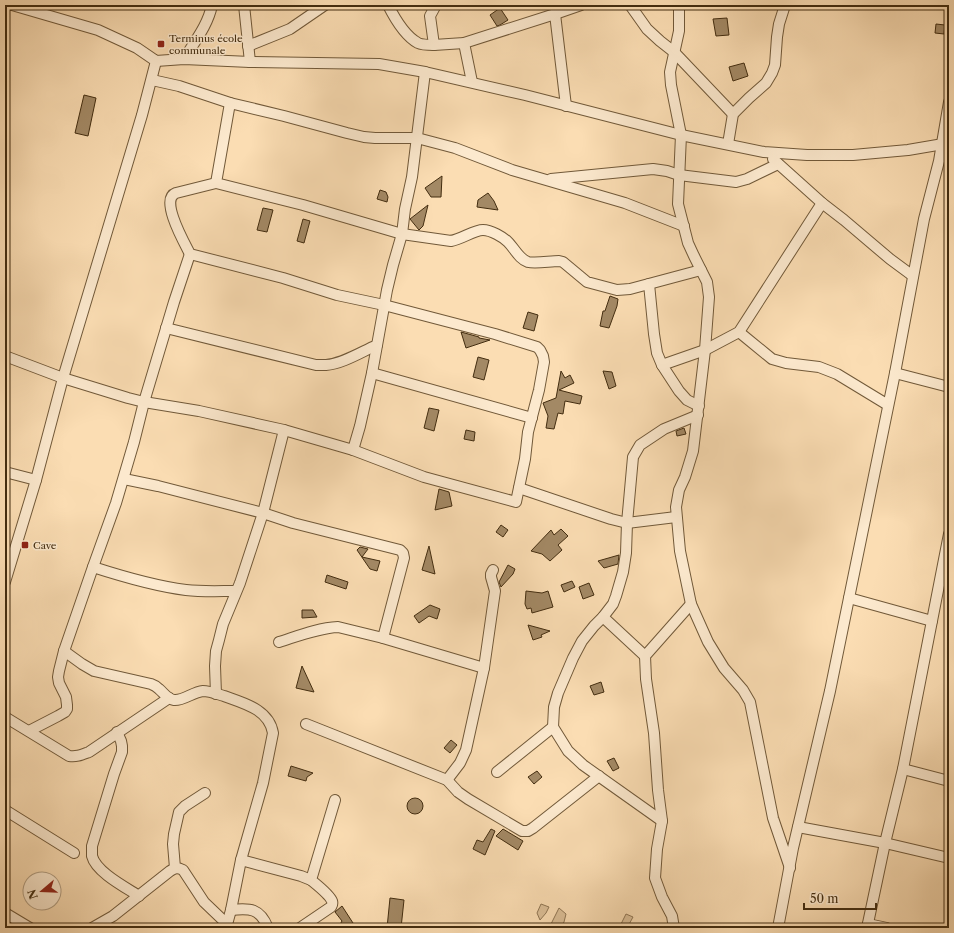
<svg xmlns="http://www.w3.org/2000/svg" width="954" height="933" viewBox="0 0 954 933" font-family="'Libre Caslon Text',serif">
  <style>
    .green { fill: #dcbf97; stroke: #907654 }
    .building { fill: #a38965; stroke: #432d10 }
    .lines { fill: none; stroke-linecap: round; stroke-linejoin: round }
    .minor-casing { stroke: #715939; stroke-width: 12 }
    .minor { stroke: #fce9ce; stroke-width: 10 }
    .poi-dot { fill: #8f2418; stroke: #fce9ce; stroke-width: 1.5 }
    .labels { text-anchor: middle; stroke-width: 3; stroke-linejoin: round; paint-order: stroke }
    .poi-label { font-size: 10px; fill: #432d10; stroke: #fce9ce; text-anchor: start }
  </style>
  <rect width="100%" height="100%" fill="#fbddb3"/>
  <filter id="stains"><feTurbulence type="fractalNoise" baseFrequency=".005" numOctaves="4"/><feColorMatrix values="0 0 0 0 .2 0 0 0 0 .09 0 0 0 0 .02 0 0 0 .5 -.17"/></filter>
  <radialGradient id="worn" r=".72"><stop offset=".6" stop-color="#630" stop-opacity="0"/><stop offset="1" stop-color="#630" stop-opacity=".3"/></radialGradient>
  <g class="green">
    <path d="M 541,904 L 549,907 L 546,913 L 540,920 L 537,913 Z"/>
    <path d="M 559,908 L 566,914 L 564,922 L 560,928 L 549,928 Z"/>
    <path d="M 626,914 L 633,917 L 627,928 L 619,928 Z"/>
  </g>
  <g class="building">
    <path d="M 500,8 L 508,20 L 500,25 L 497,26 L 490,15 Z"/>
    <path d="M 727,18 L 729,35 L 716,36 L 713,19 Z"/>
    <path d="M 936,24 L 945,25 L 944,34 L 935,33 Z"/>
    <path d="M 744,63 L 748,76 L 733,81 L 729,67 Z"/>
    <path d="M 84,95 L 96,98 L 88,136 L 75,133 Z"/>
    <path d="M 442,176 L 441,197 L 431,197 L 425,188 Z"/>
    <path d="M 380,190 L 386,192 L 388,197 L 387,202 L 377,199 Z"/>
    <path d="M 488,193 L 494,201 L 498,210 L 477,207 L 478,200 Z"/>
    <path d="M 428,205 L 423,226 L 419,230 L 410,219 Z"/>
    <path d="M 263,208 L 273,210 L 267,232 L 257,230 Z"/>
    <path d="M 303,219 L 310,221 L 304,243 L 297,241 Z"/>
    <path d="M 610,296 L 618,299 L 617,306 L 609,328 L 600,326 L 603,311 L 605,311 Z"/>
    <path d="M 528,312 L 538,315 L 534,331 L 523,328 Z"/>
    <path d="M 461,332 L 479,337 L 479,338 L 490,340 L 466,348 Z"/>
    <path d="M 478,357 L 489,360 L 484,380 L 473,377 Z"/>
    <path d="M 561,371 L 565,378 L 570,375 L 574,383 L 559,390 L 582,396 L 580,404 L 565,401 L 563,414 L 558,413 L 554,429 L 546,428 L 548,416 L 543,403 L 556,398 Z"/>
    <path d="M 603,371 L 612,372 L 616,386 L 609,389 Z"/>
    <path d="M 429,408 L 439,410 L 434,431 L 424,428 Z"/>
    <path d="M 684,428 L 686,434 L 677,436 L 676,431 Z"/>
    <path d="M 466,430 L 475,432 L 474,441 L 464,439 Z"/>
    <path d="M 439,489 L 449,492 L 452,506 L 435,510 Z"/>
    <path d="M 501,525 L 508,530 L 503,537 L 496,532 Z"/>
    <path d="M 561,529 L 568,536 L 558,545 L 562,550 L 550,561 L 542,554 L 531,551 L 551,530 L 554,535 Z"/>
    <path d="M 429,546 L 435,574 L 422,570 Z"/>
    <path d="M 360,547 L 368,549 L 362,557 L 380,561 L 377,571 L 370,569 L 357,550 Z"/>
    <path d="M 619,555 L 618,564 L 604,568 L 598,561 Z"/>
    <path d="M 508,565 L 515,569 L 513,574 L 501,587 L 499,582 Z"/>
    <path d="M 327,575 L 348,582 L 346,589 L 325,582 Z"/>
    <path d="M 572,581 L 575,587 L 564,592 L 561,585 Z"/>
    <path d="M 589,583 L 594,595 L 583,599 L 579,587 Z"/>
    <path d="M 526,591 L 542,593 L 548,591 L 553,607 L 532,613 L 531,608 L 527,609 L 525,604 Z"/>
    <path d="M 430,605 L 440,609 L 437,619 L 429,616 L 419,623 L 414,616 Z"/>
    <path d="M 302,610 L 313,610 L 317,617 L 302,618 Z"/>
    <path d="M 528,625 L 550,631 L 541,635 L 542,637 L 533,640 Z"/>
    <path d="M 302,666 L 314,692 L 296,688 Z"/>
    <path d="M 601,682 L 604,692 L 594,695 L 590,686 Z"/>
    <path d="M 451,740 L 457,745 L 450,753 L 444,748 Z"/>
    <path d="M 614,758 L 619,768 L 613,771 L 607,761 Z"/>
    <path d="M 291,766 L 313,773 L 307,777 L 306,781 L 288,776 Z"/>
    <path d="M 537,771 L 542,777 L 534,784 L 528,777 Z"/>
    <circle cx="415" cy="806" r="8"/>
    <path d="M 491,829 L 495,831 L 485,855 L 473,849 L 477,840 L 483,842 Z"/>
    <path d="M 503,829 L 523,841 L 518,850 L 496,836 Z"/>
    <path d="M 390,898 L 404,900 L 401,928 L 387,928 Z"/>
    <path d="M 342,906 L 353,923 L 348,928 L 338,928 L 342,921 L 335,912 Z"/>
  </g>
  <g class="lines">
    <defs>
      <g id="minor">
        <path d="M 12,5 L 98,30 L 137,48 L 156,61 L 184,59 L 250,62 L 379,64 L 425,72 L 525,95 L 681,135 L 764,152 L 807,155 L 853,155 L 908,150 L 949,143"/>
        <path d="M 244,5 L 250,62"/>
        <path d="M 388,5 C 394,17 405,36 418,43 C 422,45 429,45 434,45"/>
        <path d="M 436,5 L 430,16 L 434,45 L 464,43 L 555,14 L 581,5"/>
        <path d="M 630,5 L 647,29 L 660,41 L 674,52 L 733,114"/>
        <path d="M 679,5 L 679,31 L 670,72 L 671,85 L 681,135 L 678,204 L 688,243 L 694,256 L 707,282 L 709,297 L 705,350 L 693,451 L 685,477 L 679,490 L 676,507 L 680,551 L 691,604 L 708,642 L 724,668 L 743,690 L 750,702 L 773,818 L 790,868"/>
        <path d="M 555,14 L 566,106"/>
        <path d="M 464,43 L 472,82"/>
        <path d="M 248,46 L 290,29 L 325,5"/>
        <path d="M 184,59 C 195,41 208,25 212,5"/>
        <path d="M 152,80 L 179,86 L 230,103 L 284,116 L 347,133 L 364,137 L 375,138 L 417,138 L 455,148 L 512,170 L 625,203 L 684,226"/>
        <path d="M 230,103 L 216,183 L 303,205 L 402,234 L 451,241 C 462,239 474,230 483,230 C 491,230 503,237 508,242 C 515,249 519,259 528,262 C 536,264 550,261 559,261 L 563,262 L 587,282 L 617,290 L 630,289 L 701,270"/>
        <path d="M 728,144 L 733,114 L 749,98 L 766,83 L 772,73 L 775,65 L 777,37 L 779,24 L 785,5"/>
        <path d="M 773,159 L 822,203 L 844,220 L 890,259 L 913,276"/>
        <path d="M 551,179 L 653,169 L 667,171 L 679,175 L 736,182 L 747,179 L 778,164"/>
        <path d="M 216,183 L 176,193 C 159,199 185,244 190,254 L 283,278 L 337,295 L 384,305 L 495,334 L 537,347 L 540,350 L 543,356 L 544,362 L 539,390 L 528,432 L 525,459 L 516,502 L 424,477 L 353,450"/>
        <path d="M 649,284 L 654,334 L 657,353 L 662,365 L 679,391 L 687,400 L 699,406"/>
        <path d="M 166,328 L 316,365 C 319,365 323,365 326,365 C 342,364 361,352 377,345"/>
        <path d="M 739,332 L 772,359 L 786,363 L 819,367 L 837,374 L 888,405"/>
        <path d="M 5,356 L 63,378 L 128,398 L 144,402 L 199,411 L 284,430 L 353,450 L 360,426 L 372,373 L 387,290 L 393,265 L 402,234 L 405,209 L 412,177 L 425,72"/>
        <path d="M 662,365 L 705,350 L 739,332 L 822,203"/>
        <path d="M 372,373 L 532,418"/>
        <path d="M 895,373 L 949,387"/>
        <path d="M 5,472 L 36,480"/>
        <path d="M 124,479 L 158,486 L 263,513 L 293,523 L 400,550 L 403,553 L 404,558 L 383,638"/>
        <path d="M 519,488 L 611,519 L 627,523 L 676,517"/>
        <path d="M 93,567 C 124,577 154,586 186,590 C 203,592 220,591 236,591"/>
        <path d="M 5,582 L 36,480 L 63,378 L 142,115 L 156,61"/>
        <path d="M 849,598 L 932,621"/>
        <path d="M 603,617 L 645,656"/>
        <path d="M 279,642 C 298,636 318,628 338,627 L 383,638 L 484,668"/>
        <path d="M 64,651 L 82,664 L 94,671 L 151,684 C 154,685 157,687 159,689 C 164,693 167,699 174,700 C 183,701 193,692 203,691 C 210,691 217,694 224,696 C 243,703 269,709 273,733 L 263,783 L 241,860"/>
        <path d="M 216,694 L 215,666 L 216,651 L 219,640 L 223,624 L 240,583 L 263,513 L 284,430"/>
        <path d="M 5,717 L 69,756 C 77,757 81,755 89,752 L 169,698"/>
        <path d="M 306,724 L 447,780 L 458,792 L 468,799 L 522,831 L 528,831 L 533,828 L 599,776"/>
        <path d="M 29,731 L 58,716 L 65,712 L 67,709 L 67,705 L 66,697 L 59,683 L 58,677 L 59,671 L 64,651 L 93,567 L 116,503 L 134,442 L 144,402 L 174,302 L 190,254"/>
        <path d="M 117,732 L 121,741 L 122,746 L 122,752 L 114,774 L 92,846 C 92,849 92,853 92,856 C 96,872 125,887 139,896"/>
        <path d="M 903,769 L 949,781"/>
        <path d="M 497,772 L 553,727"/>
        <path d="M 447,780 L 460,763 L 466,750 L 484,668 L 495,591 L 491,577 L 491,574 L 493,570"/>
        <path d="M 5,810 L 74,853"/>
        <path d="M 662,821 L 583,765 L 568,751 L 553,727 L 554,707 L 558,693 L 573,658 L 582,641 L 594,626 L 603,617 L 613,604 L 616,596 L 623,572 L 626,553 L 627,523 L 633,457 L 640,445 L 664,429 L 698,415"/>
        <path d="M 798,827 L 885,843 L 949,858"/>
        <path d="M 175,868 L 173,844 L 174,834 L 179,812 L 185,806 L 205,793"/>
        <path d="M 231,910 C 250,908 260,908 268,928"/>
        <path d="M 5,913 L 30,928"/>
        <path d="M 868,924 L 887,928"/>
        <path d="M 92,928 L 113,916 L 170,871 C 175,868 177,867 183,870 L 204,902 L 227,924"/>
        <path d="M 226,928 L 231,910 L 241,860 L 301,876 L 311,880"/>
        <path d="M 300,928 L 331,907 C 332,905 333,904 332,901 C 329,894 317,885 311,880 L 335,800"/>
        <path d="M 674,928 L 672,916 L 662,897 L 655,878 L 657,849 L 662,821 L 658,790 L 654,733 L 646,679 L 645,656 L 691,604"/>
        <path d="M 778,928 L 793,848 L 830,691 L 895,373 L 924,219 L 939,161 L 949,102"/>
        <path d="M 867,928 L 885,843 L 903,769 L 949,534"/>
      </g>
    </defs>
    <use href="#minor" class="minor-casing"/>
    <use href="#minor" class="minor"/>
  </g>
  <g class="poi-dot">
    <rect x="157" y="40" width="8" height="8" rx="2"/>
    <rect x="21" y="541" width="8" height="8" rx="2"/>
  </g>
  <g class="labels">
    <g class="poi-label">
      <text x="169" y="42">Terminus école<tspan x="169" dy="12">communale</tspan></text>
      <text x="33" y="549">Cave</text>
    </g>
  </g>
  <rect width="954" height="933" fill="none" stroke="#fbddb3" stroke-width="20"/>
  <rect x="6" y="6" width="942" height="921" fill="none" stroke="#432d10" stroke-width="2"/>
  <rect x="10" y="10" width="934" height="913" fill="none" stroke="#432d10"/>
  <g transform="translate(42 891) rotate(251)"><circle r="19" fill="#fce9ce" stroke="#b29e82"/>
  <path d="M0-3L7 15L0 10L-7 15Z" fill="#8f2418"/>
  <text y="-6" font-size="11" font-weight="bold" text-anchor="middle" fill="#432d10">N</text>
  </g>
  <path d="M804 903v6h72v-6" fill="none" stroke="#432d10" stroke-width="2"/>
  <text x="810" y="903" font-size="12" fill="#432d10" stroke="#fce9ce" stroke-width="3" paint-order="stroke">50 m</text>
  <rect width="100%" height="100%" filter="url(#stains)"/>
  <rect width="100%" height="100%" fill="url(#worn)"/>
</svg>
